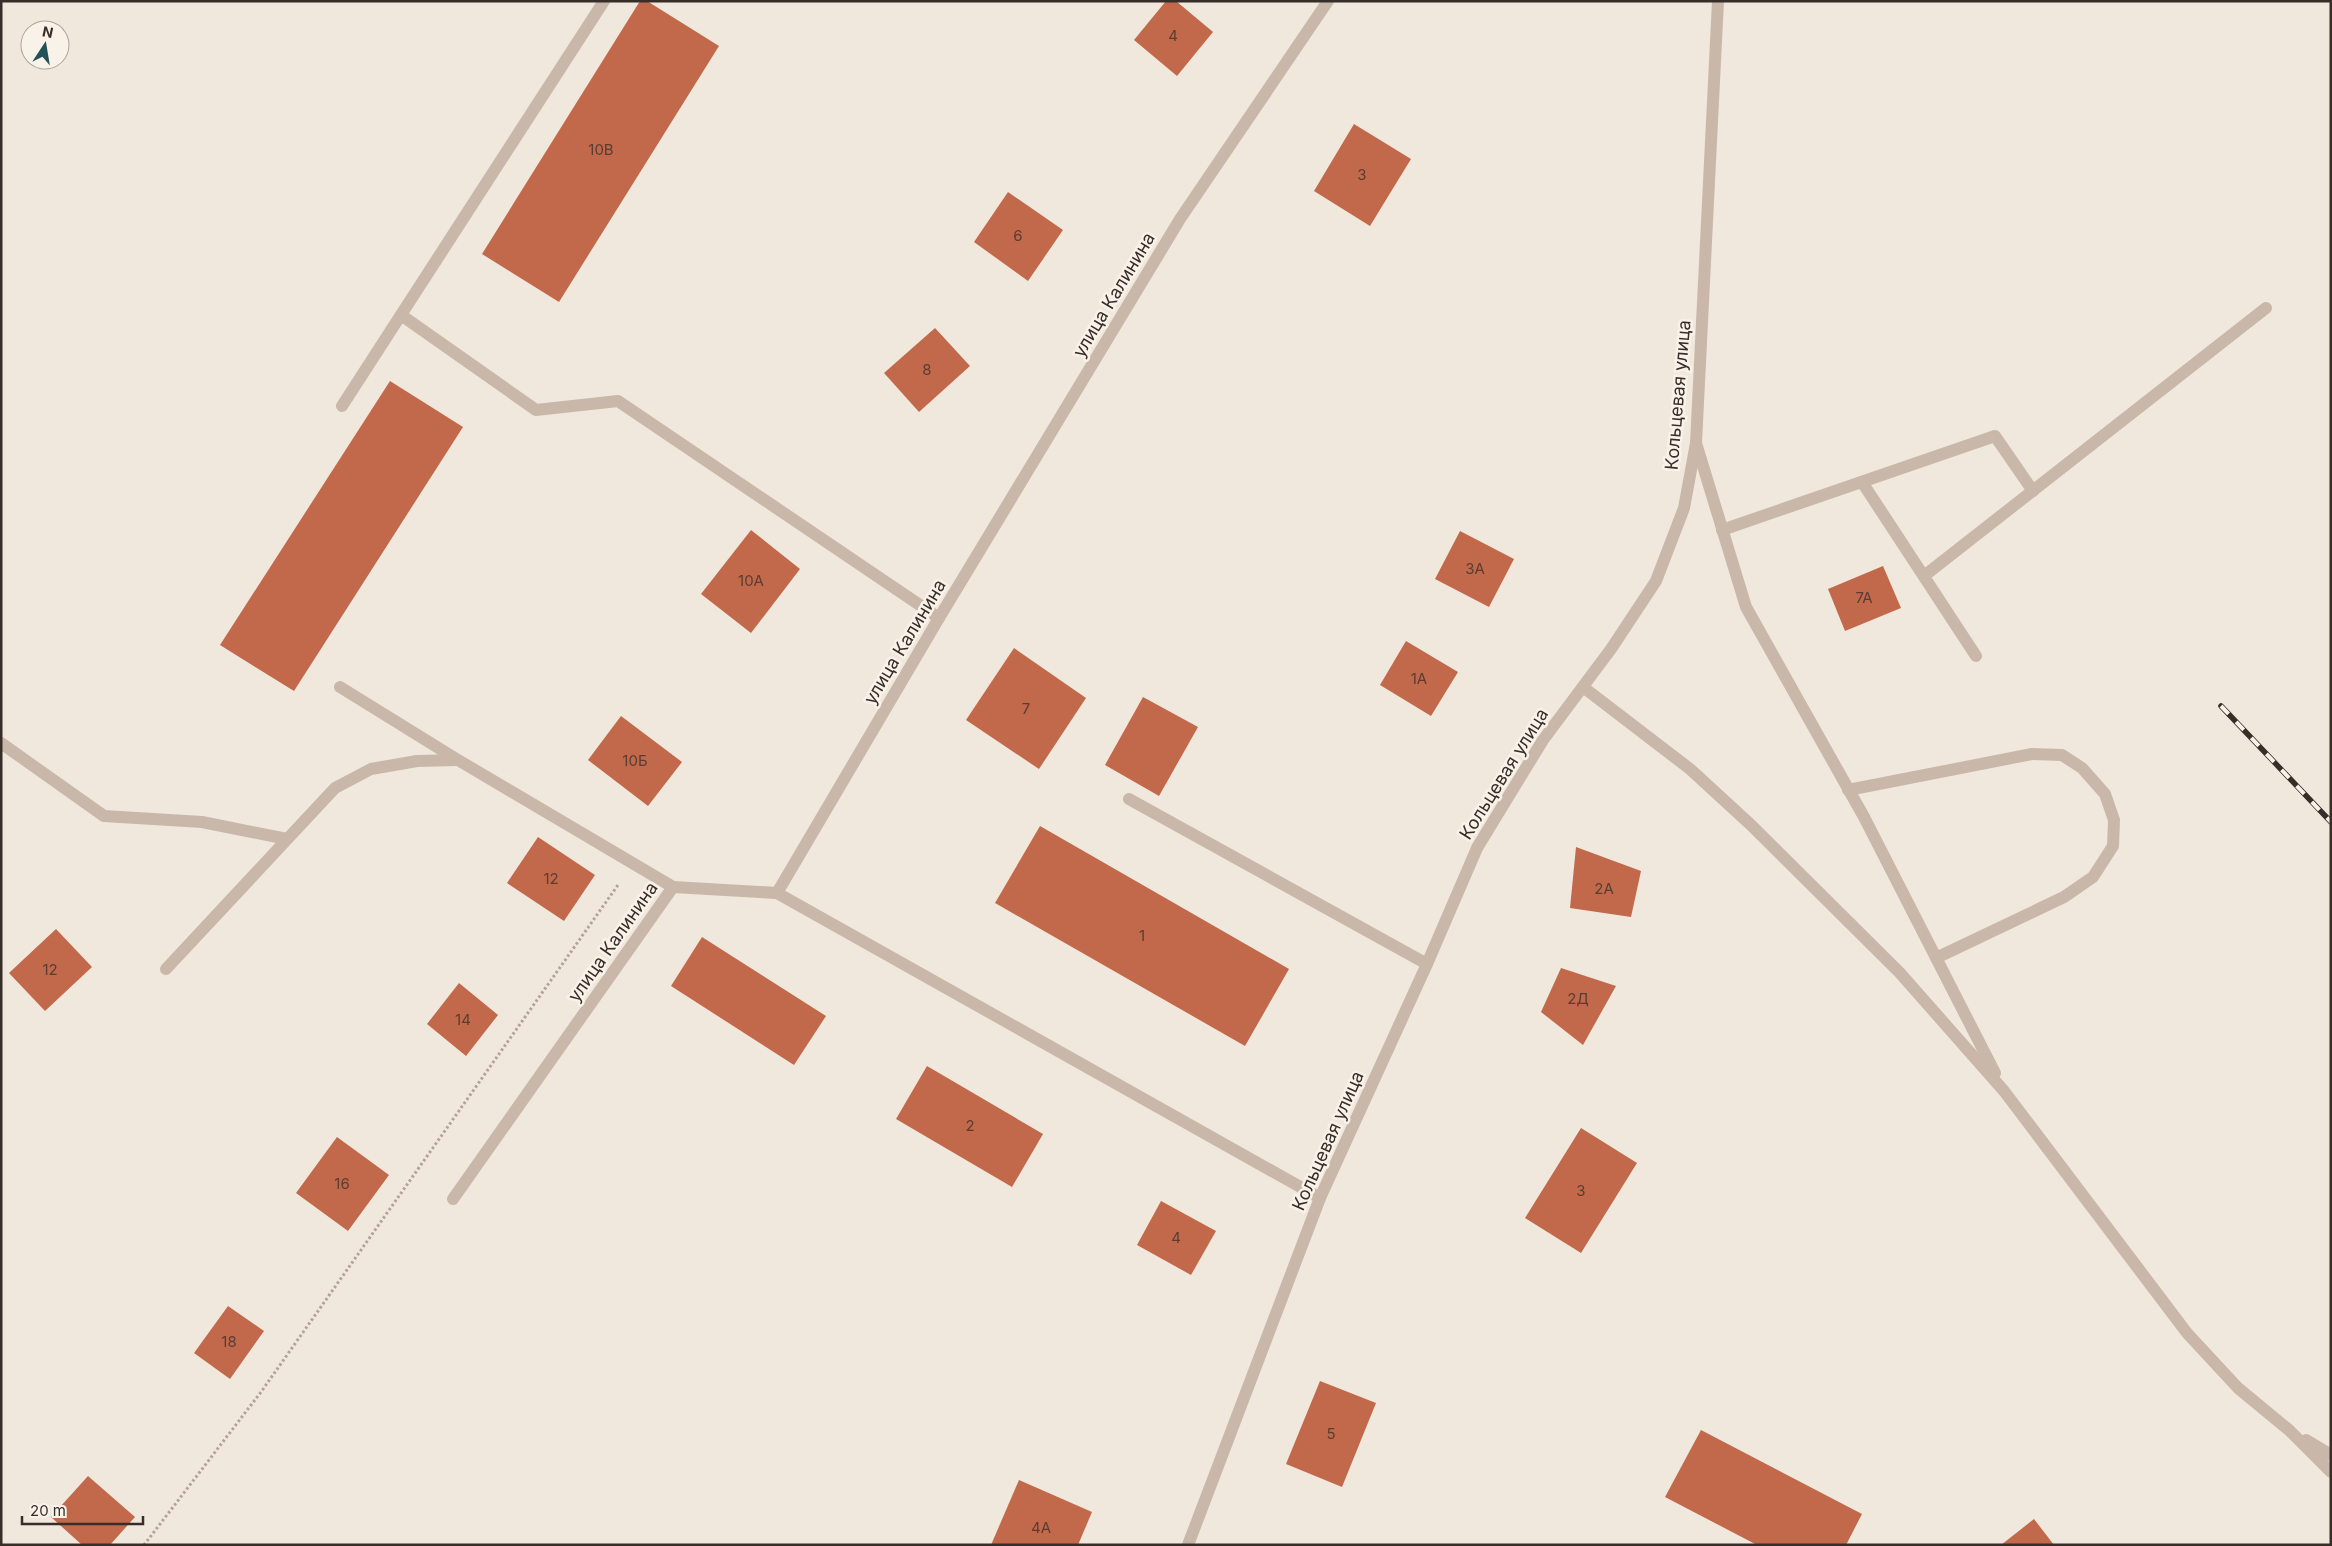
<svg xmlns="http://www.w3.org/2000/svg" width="2332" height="1546" viewBox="0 0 2332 1546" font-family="Inter,sans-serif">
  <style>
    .building { fill: #c2694b }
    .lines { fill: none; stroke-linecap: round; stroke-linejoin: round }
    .path { stroke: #b5a294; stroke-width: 3; stroke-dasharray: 2.5 2.5; stroke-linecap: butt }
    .service { stroke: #c9b8a9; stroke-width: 12 }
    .minor { stroke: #c9b8a9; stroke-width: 12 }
    .tertiary { stroke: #c9b8a9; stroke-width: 12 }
    .rail-casing { stroke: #372d29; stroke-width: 5.5 }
    .rail { stroke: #f9f2e9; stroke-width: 4; stroke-dasharray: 11; stroke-linecap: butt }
    .labels { text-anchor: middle; stroke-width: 5; stroke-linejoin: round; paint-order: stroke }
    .number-label { font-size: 15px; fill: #5a3c32 }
    .street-label { font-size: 18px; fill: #372d29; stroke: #f9f2e9 }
  </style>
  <rect width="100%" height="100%" fill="#f1e8dd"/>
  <g class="building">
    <path d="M 640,1 L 647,1 L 719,46 L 559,302 L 482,254 Z"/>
    <path d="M 1166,1 L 1176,1 L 1213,32 L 1177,76 L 1134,40 Z"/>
    <path d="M 1354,124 L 1411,159 L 1370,226 L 1314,191 Z"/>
    <path d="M 1008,192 L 1063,230 L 1028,281 L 974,242 Z"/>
    <path d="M 935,328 L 970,366 L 919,412 L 884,373 Z"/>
    <path d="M 390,381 L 463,427 L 294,691 L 220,645 Z"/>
    <path d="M 751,530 L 800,569 L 751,633 L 701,594 Z"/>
    <path d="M 1460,531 L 1514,559 L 1489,607 L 1435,579 Z"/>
    <path d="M 1883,566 L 1901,608 L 1845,631 L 1828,589 Z"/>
    <path d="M 1406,641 L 1458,672 L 1431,716 L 1380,685 Z"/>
    <path d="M 1014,648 L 1086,698 L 1039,769 L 966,720 Z"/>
    <path d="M 1143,697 L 1198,727 L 1159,796 L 1105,765 Z"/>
    <path d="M 621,716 L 682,762 L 648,806 L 588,760 Z"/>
    <path d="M 1040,826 L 1289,969 L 1245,1046 L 995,903 Z"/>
    <path d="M 538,837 L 595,875 L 564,921 L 507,883 Z"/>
    <path d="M 1576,847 L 1641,871 L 1631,917 L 1570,908 Z"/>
    <path d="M 56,929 L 92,967 L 45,1011 L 9,973 Z"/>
    <path d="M 702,937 L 826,1016 L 794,1065 L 671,986 Z"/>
    <path d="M 1561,968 L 1616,986 L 1583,1045 L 1541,1012 Z"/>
    <path d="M 459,983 L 498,1015 L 466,1056 L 427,1024 Z"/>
    <path d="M 927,1066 L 1043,1134 L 1012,1187 L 896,1119 Z"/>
    <path d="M 1581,1128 L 1637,1163 L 1581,1253 L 1525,1218 Z"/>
    <path d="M 337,1137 L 389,1175 L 348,1231 L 296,1193 Z"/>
    <path d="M 1161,1201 L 1216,1231 L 1191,1275 L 1137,1245 Z"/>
    <path d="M 228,1306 L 264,1331 L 230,1379 L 194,1353 Z"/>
    <path d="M 1320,1381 L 1376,1403 L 1342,1487 L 1286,1464 Z"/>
    <path d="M 1701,1430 L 1862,1514 L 1846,1545 L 1757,1545 L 1665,1497 Z"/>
    <path d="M 88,1476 L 135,1517 L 110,1545 L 82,1545 L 51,1517 Z"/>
    <path d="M 1019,1480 L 1092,1512 L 1078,1545 L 991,1545 Z"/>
    <path d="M 2034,1519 L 2054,1545 L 2001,1545 Z"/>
  </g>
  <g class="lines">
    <path class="path" d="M 144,1545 L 261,1392 L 618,885"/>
    <g class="service">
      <path d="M 401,315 L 536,410 L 618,401 L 939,618"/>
      <path d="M 342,406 L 604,1"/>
      <path d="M 1696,443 L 1746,607 L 1864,817 L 1995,1073"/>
      <path d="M 1862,482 L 1976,656"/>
      <path d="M 1722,530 L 1995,436 L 2033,491"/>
      <path d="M 1924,576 L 2266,308"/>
      <path d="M 340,687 L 458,760 L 673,887"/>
      <path d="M 1583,687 L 1690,769 L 1751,825 L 1900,973 L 2004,1091 L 2187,1333 L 2238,1388 L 2289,1430 L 2331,1472"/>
      <path d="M 1,743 L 104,816 L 202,822 L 287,839"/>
      <path d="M 1848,790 L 2032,754 L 2062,755 L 2082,768 L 2105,794 L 2114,820 L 2113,846 L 2093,877 L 2064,897 L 1936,958"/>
      <path d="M 1129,799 L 1427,964"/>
      <path d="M 166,969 L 335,788 L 371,769 L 417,761 L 457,760"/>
      <path d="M 2306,1440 L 2331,1455"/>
    </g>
    <g class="minor">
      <path d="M 777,893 L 939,618 L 1180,219 L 1328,1"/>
      <path d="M 453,1199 L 673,887 L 777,893 L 1320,1198"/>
    </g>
    <path class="tertiary" d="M 1188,1545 L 1320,1198 L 1427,964 L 1477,848 L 1543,740 L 1611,649 L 1656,581 L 1684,508 L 1696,443 L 1718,1"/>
    <defs>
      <path id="rail" d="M 2221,706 L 2331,822"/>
    </defs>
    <use href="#rail" class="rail-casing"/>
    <use href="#rail" class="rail"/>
  </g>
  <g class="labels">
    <g class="number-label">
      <text x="1173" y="41">4</text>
      <text x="601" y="155">10В</text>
      <text x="1362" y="180">3</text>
      <text x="1018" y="241">6</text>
      <text x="927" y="375">8</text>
      <text x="1475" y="574">3А</text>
      <text x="751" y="586">10А</text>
      <text x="1864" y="603">7А</text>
      <text x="1419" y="684">1А</text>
      <text x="1026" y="714">7</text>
      <text x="635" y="766">10Б</text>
      <text x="551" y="884">12</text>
      <text x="1604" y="894">2А</text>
      <text x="1142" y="941">1</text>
      <text x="50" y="975">12</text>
      <text x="1578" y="1004">2Д</text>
      <text x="463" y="1025">14</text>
      <text x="970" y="1131">2</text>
      <text x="342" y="1189">16</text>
      <text x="1581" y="1196">3</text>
      <text x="1176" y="1243">4</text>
      <text x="229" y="1347">18</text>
      <text x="1331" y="1439">5</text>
      <text x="1041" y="1533">4А</text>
    </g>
    <g class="street-label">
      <text transform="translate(1114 295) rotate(-59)" y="6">улица Калинина</text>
      <text transform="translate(1678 395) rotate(-85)" y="6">Кольцевая улица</text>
      <text transform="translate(905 642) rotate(-59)" y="6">улица Калинина</text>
      <text transform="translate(1504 774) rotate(-58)" y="6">Кольцевая улица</text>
      <text transform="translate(613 942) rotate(-55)" y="6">улица Калинина</text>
      <text transform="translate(1328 1141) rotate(-66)" y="6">Кольцевая улица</text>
    </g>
  </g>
  <rect width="2332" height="1546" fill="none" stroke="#372d29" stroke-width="5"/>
  <g transform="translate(45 45) rotate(12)"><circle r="24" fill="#f9f2e9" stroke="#aba39c"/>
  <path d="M0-4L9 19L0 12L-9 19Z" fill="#205257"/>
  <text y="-8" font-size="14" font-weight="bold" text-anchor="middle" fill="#372d29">N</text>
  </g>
  <path d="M22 1516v8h121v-8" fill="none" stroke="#372d29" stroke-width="2.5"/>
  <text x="30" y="1516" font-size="15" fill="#372d29" stroke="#f9f2e9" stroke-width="4" paint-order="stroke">20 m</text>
</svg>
